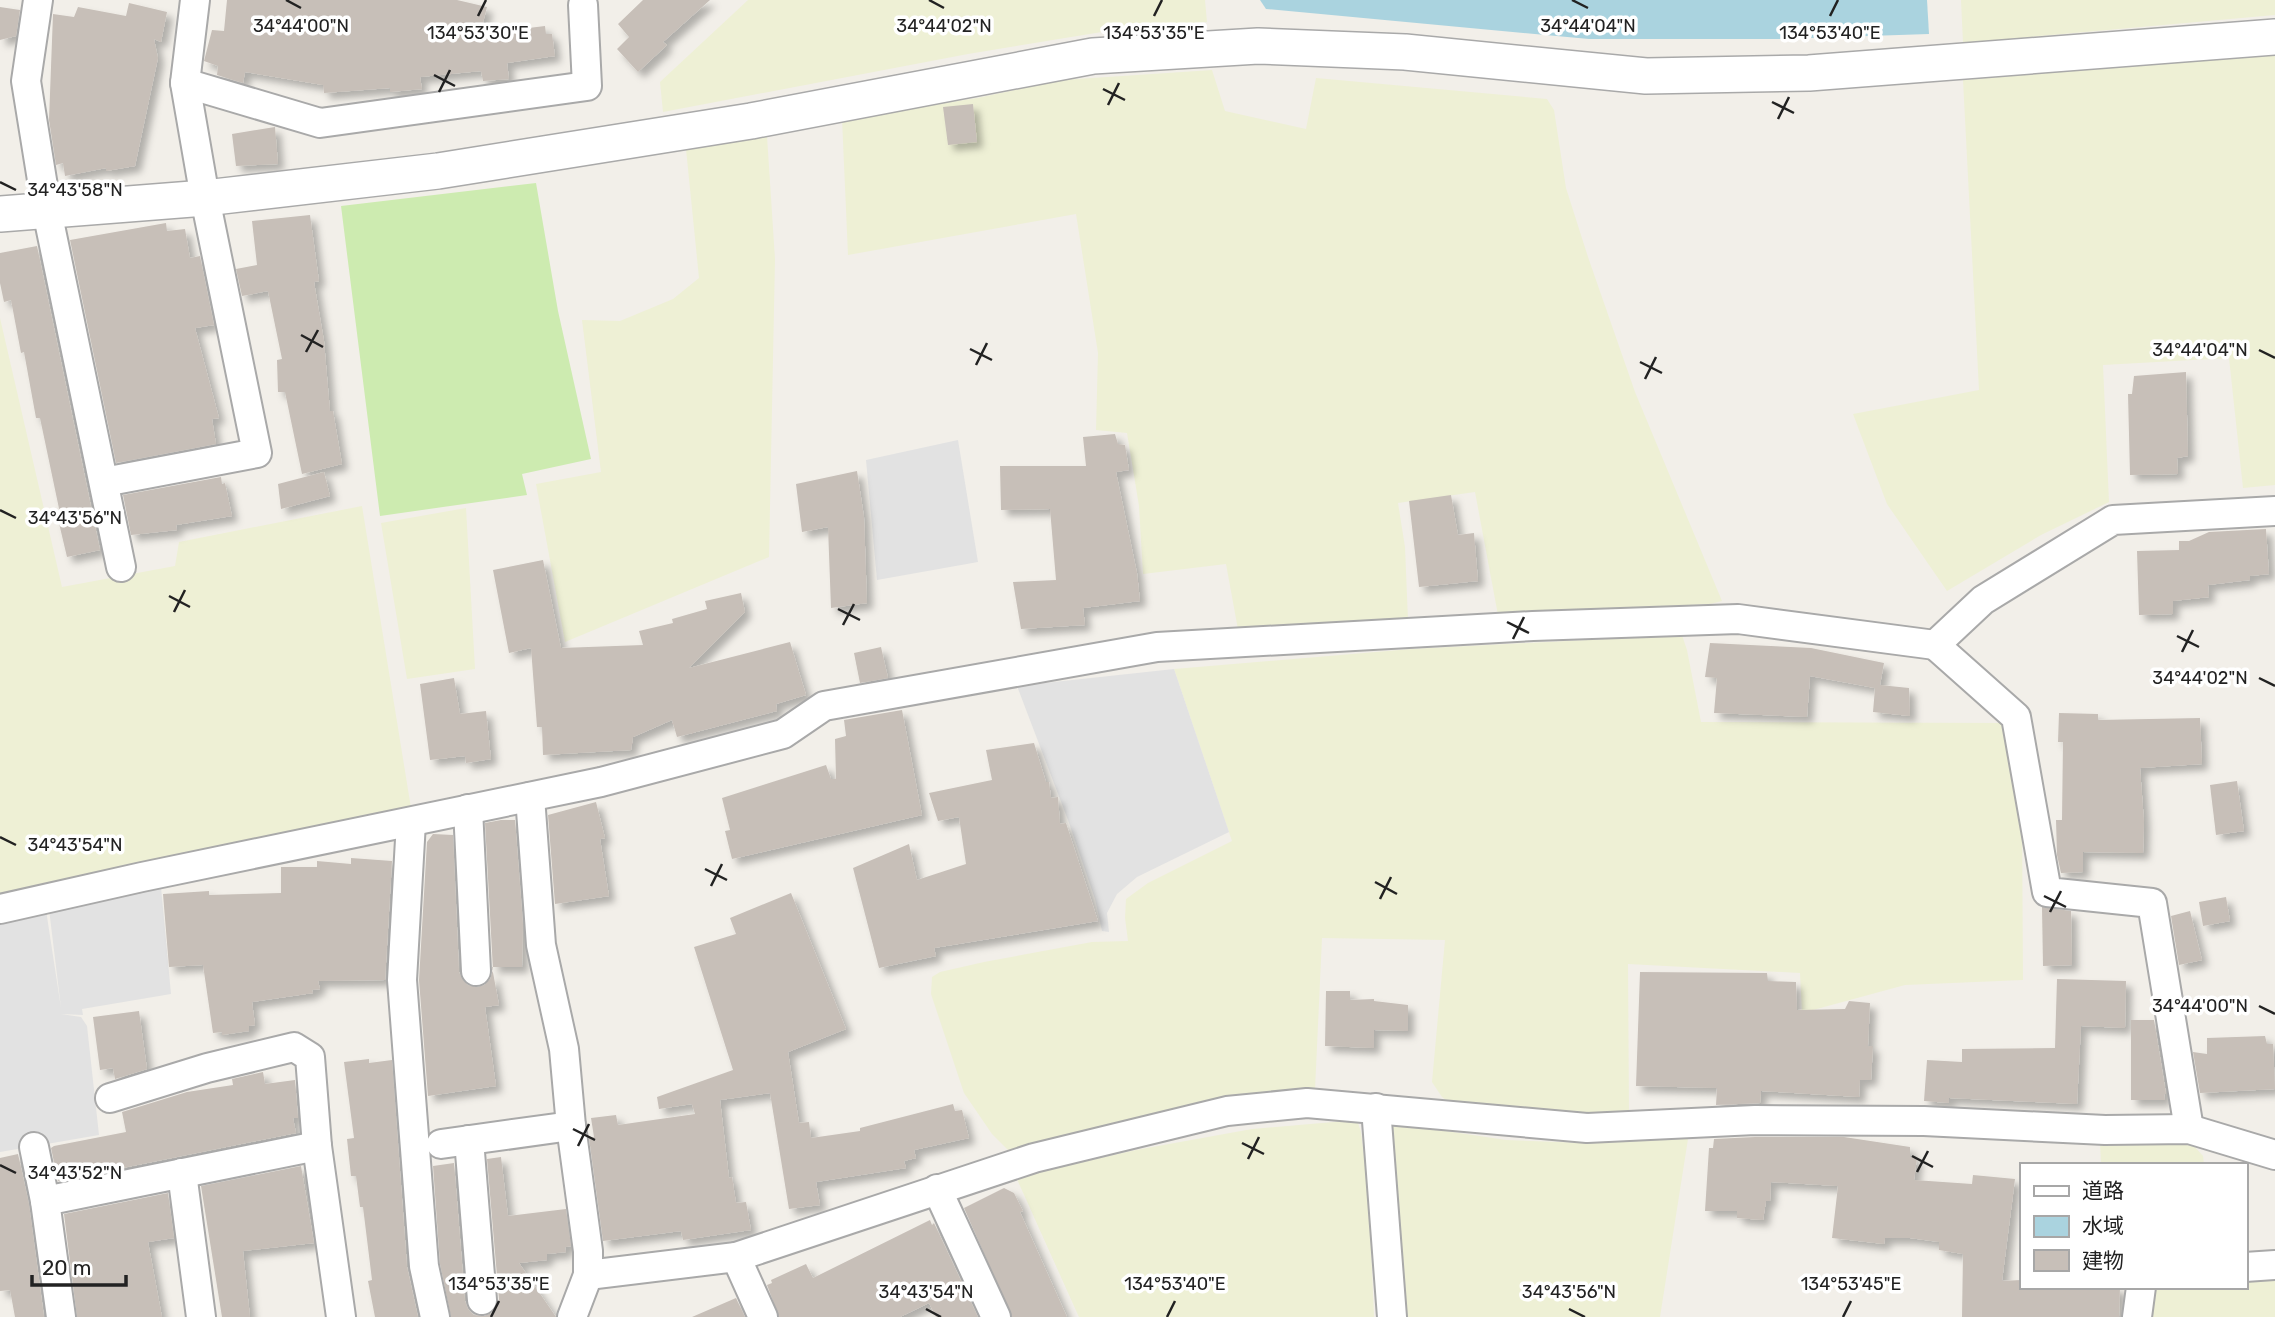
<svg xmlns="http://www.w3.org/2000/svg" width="2275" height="1317" viewBox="0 0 2275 1317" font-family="Rubik,'Noto Sans JP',sans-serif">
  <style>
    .farmland { fill: #eef0d5 }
    .grass { fill: #cdebb0 }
    .parking { fill: #e2e2e2 }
    .water { fill: #aad3df }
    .building { fill: #c7bfb8; filter: url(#shadow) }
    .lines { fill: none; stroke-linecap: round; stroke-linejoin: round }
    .minor-casing { stroke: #a9a9a9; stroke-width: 32 }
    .tertiary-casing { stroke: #a9a9a9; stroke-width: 38 }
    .minor { stroke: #fff; stroke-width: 28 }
    .tertiary { stroke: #fff; stroke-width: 35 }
    .ticks { fill: none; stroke: #222; stroke-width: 2.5 }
    .ticks-label { font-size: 18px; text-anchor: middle; fill: #222; stroke: #fff; stroke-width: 7; stroke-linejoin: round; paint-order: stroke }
  </style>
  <defs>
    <filter id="shadow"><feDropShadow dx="6" dy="6" stdDeviation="3.5" flood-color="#0004"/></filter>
  </defs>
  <rect width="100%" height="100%" fill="#f2efe9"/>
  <g class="farmland">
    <path d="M 748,0 L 1205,0 L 1207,22 L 1114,30 L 968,54 L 663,112 L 660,82 Z"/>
    <path d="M 1961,0 L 2275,0 L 2275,15 L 1963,43 Z"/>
    <path d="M 2275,54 L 2275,485 L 2243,488 L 2229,358 L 2103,365 L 2109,502 L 2041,535 L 1947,591 L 1887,504 L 1853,414 L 1979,390 L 1963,80 Z"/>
    <path d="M 1212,70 L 1225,111 L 1306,129 L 1316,78 L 1547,99 L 1554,110 L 1566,188 L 1588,257 L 1635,392 L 1722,601 L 1710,604 L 1498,615 L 1475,492 L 1398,503 L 1405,547 L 1408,620 L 1239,635 L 1226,564 L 1143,574 L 1139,506 L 1127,433 L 1096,430 L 1098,353 L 1076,214 L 848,255 L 842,119 L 977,98 L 1062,80 Z"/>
    <path d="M 767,136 L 775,259 L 769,557 L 565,642 L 536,484 L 601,472 L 582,320 L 620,321 L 673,299 L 699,278 L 686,149 Z"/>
    <path d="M 0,318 L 62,587 L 175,566 L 179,542 L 362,506 L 411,808 L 0,897 Z"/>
    <path d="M 466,508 L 475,669 L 407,679 L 381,523 Z"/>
    <path d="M 1682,635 L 1687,650 L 1701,722 L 2003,723 L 2009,729 L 2022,812 L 2023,980 L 1905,985 L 1802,1013 L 1800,973 L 1628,964 L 1629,1114 L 1600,1114 L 1450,1103 L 1442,1097 L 1432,1082 L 1445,940 L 1322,938 L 1315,1090 L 1200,1107 L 1098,1127 L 1009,1151 L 992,1134 L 964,1093 L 931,994 L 932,977 L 940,972 L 984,962 L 1092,942 L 1128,941 L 1125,918 L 1126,899 L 1148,883 L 1232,841 L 1174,669 L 1411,649 Z"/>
    <path d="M 1357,1120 L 1361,1132 L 1369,1198 L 1374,1317 L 1079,1317 L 1016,1177 L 1136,1150 L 1252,1129 Z"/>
    <path d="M 1387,1126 L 1419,1127 L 1506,1140 L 1585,1143 L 1648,1137 L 1688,1139 L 1660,1317 L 1400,1317 Z"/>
    <path d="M 2100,1141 L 2178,1144 L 2194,1146 L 2203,1156 L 2204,1165 L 2101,1165 Z"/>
    <path d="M 2275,1278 L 2275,1317 L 2149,1317 L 2154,1289 L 2245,1287 L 2245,1281 Z"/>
  </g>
  <path class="grass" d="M 536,183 L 558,311 L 591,459 L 522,474 L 527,495 L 380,516 L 341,206 Z"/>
  <g class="parking">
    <path d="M 958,440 L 978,562 L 877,580 L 866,460 Z"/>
    <path d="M 1174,669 L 1229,832 L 1137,877 L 1117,894 L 1107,913 L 1109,932 L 1102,931 L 1095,899 L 1068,820 L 1017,686 Z"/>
    <path d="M 161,887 L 171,994 L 82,1009 L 83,1015 L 61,1014 L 81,1017 L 87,1026 L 99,1135 L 0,1152 L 0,922 L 46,910 L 61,1008 L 49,909 L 108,894 Z"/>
  </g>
  <path class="water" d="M 1260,0 L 1927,0 L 1929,34 L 1779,39 L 1589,39 L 1266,9 Z"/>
  <g class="building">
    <path d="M 227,0 L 457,0 L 487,7 L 480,34 L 545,26 L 546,34 L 552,34 L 555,56 L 507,63 L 509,79 L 483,81 L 481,71 L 420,77 L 422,89 L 390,92 L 390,88 L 324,93 L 323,85 L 245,72 L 243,83 L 217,75 L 218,66 L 204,61 L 212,30 L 224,31 Z"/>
    <path d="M 643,0 L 710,0 L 663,42 L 667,45 L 638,72 L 617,49 L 629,37 L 618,24 Z"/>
    <path d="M 129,3 L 167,12 L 161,42 L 154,39 L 158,58 L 135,166 L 106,171 L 106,168 L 65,176 L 63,163 L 56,165 L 49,120 L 53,14 L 74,17 L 78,7 L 126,16 Z"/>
    <path d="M 0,7 L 20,10 L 16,36 L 0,40 Z"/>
    <path d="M 973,104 L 977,142 L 948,145 L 943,107 Z"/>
    <path d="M 275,127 L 278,164 L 236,166 L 232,134 Z"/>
    <path d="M 310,215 L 319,281 L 314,282 L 324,341 L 330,411 L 333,411 L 342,464 L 302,474 L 285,392 L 278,392 L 277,360 L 282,359 L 268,291 L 242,296 L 236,269 L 257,265 L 252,221 Z"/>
    <path d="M 166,223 L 167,231 L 185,229 L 190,258 L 200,256 L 214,325 L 195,328 L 219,418 L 212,419 L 216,444 L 116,463 L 70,240 Z"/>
    <path d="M 37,246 L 100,550 L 67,557 L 58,519 L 61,518 L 40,418 L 36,418 L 24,352 L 21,353 L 11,300 L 4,302 L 0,283 L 0,253 Z"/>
    <path d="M 2186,372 L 2188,456 L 2177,458 L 2178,474 L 2130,475 L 2128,394 L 2132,394 L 2134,376 Z"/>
    <path d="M 1115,434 L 1118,444 L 1125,445 L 1129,470 L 1116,472 L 1137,573 L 1140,601 L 1083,608 L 1085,625 L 1021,629 L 1013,582 L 1056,580 L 1050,509 L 1001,510 L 1000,466 L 1086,466 L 1083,437 Z"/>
    <path d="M 857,471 L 864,517 L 867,603 L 831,608 L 828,527 L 802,532 L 796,484 Z"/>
    <path d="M 324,472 L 330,496 L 281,509 L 278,484 Z"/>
    <path d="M 221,477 L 222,484 L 225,483 L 232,516 L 176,525 L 177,530 L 131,535 L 123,495 Z"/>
    <path d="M 1451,495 L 1458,535 L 1474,533 L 1478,581 L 1419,587 L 1409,501 Z"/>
    <path d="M 2266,529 L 2269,574 L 2250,576 L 2250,580 L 2208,585 L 2209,597 L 2173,601 L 2173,614 L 2139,615 L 2137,551 L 2179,550 L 2179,541 L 2189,541 L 2209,532 Z"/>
    <path d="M 543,560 L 561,648 L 643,645 L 639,631 L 673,623 L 672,619 L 707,609 L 705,601 L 741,593 L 745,612 L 689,668 L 790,642 L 806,695 L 776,704 L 777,711 L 677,737 L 672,720 L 633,737 L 631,750 L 543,755 L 542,727 L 537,727 L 531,648 L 509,653 L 493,570 Z"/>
    <path d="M 1710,643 L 1811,648 L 1884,663 L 1880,685 L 1909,688 L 1910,716 L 1873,712 L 1875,688 L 1810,676 L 1807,717 L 1714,713 L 1717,678 L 1705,677 Z"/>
    <path d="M 881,647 L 888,678 L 860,683 L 854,653 Z"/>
    <path d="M 454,678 L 460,714 L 486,711 L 491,759 L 466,763 L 465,756 L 430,760 L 420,684 Z"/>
    <path d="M 902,710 L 922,815 L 732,859 L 725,831 L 730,830 L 722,798 L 826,765 L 831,779 L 836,779 L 835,739 L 846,736 L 844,720 Z"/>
    <path d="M 2059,713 L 2098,714 L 2098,720 L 2200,718 L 2202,764 L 2140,768 L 2144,822 L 2143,853 L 2083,852 L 2083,872 L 2061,873 L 2057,855 L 2056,820 L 2062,820 L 2063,742 L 2058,742 Z"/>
    <path d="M 1034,743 L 1046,782 L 1049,782 L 1051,798 L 1058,797 L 1060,824 L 1066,823 L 1098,921 L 934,948 L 936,956 L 879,968 L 853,868 L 909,844 L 917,880 L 966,864 L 959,817 L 938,821 L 929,793 L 992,780 L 986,750 Z"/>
    <path d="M 2237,781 L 2244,831 L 2216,835 L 2210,785 Z"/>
    <path d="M 596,802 L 605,838 L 600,839 L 609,896 L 555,904 L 548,815 Z"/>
    <path d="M 501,820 L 515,820 L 523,924 L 522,967 L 492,967 L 499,1005 L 485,1007 L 496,1086 L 428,1096 L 419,980 L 427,842 L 433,834 L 453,835 L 459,972 L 462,979 L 468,985 L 477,987 L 484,985 L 490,979 L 493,970 L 485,823 Z"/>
    <path d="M 351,858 L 392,861 L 385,980 L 318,981 L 320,989 L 312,990 L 313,993 L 252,1002 L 255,1025 L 249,1026 L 249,1031 L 222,1035 L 222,1032 L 213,1033 L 203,965 L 169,967 L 163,894 L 209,891 L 209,895 L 281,893 L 281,867 L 317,867 L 317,861 L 351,864 Z"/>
    <path d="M 791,893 L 846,1029 L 788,1052 L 799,1123 L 809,1122 L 811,1138 L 860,1131 L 860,1128 L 953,1104 L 955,1111 L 962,1110 L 969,1138 L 914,1150 L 916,1158 L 904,1161 L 906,1168 L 816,1182 L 820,1205 L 789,1209 L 770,1093 L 720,1100 L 729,1178 L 732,1177 L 736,1203 L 746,1202 L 751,1230 L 683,1240 L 681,1231 L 603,1241 L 589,1138 L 594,1137 L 591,1118 L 616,1115 L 618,1125 L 695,1114 L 692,1104 L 659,1109 L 657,1097 L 733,1070 L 694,947 L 736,934 L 730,918 Z"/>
    <path d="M 2226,897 L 2230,921 L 2203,926 L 2199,902 Z"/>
    <path d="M 2042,907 L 2071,911 L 2072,965 L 2043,966 Z"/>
    <path d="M 2190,911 L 2202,960 L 2179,965 L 2171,916 Z"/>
    <path d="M 1640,972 L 1767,973 L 1768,981 L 1796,982 L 1797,1010 L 1845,1009 L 1849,1001 L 1870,1003 L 1868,1046 L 1873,1046 L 1871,1080 L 1860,1080 L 1859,1097 L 1761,1091 L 1760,1103 L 1716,1105 L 1717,1088 L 1636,1086 Z"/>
    <path d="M 2057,979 L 2126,981 L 2125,1028 L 2081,1026 L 2077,1104 L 1949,1098 L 1949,1103 L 1924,1101 L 1927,1060 L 1962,1062 L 1962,1049 L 2055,1048 Z"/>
    <path d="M 1326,991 L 1350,991 L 1350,1000 L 1374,999 L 1374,1001 L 1408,1005 L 1408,1031 L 1374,1030 L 1374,1048 L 1325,1046 Z"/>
    <path d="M 139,1011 L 147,1069 L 115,1079 L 113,1068 L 100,1070 L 93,1017 Z"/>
    <path d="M 2131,1020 L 2154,1020 L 2166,1094 L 2164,1094 L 2165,1100 L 2131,1100 Z"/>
    <path d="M 2265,1036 L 2267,1044 L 2273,1044 L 2275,1089 L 2200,1093 L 2193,1052 L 2207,1054 L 2207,1038 Z"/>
    <path d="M 369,1059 L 369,1063 L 392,1060 L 407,1267 L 418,1317 L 375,1317 L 368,1281 L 372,1280 L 363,1207 L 360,1207 L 356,1176 L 351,1176 L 347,1139 L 354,1138 L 344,1062 Z"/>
    <path d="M 263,1072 L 265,1084 L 295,1080 L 298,1118 L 293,1118 L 296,1133 L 58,1181 L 51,1148 L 54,1146 L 126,1132 L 122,1112 L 187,1092 L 233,1085 L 232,1079 Z"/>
    <path d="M 1755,1137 L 1844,1137 L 1910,1147 L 1910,1157 L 1917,1158 L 1914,1180 L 1972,1184 L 1973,1175 L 2015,1179 L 2002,1281 L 2021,1280 L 2021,1287 L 2120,1287 L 2119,1317 L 1962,1317 L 1963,1254 L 1939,1250 L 1939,1242 L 1910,1238 L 1885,1238 L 1884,1244 L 1832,1238 L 1838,1186 L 1771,1182 L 1770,1201 L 1766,1201 L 1763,1220 L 1737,1218 L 1737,1211 L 1705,1211 L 1709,1148 L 1713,1148 L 1714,1139 Z"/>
    <path d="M 18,1154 L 29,1204 L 44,1317 L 15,1317 L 10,1290 L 0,1291 L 0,1158 Z"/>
    <path d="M 501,1157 L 508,1216 L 566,1209 L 571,1246 L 565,1247 L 566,1252 L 547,1254 L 547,1260 L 519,1263 L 556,1317 L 451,1317 L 440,1264 L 433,1166 L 454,1163 L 465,1301 L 468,1309 L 474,1315 L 484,1316 L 492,1313 L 497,1308 L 499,1299 L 487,1159 Z"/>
    <path d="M 301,1166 L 314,1243 L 243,1251 L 250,1317 L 222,1317 L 201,1186 Z"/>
    <path d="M 1004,1188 L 1014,1193 L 1023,1211 L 1020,1212 L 1067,1317 L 1012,1317 L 964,1208 Z"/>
    <path d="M 168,1193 L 174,1238 L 148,1242 L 162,1317 L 77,1317 L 64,1214 Z"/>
    <path d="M 930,1220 L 932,1225 L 934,1223 L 978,1317 L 936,1317 L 929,1303 L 900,1317 L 779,1317 L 767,1285 L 772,1283 L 771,1280 L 806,1264 L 813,1278 Z"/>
    <path d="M 736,1298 L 745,1317 L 692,1317 Z"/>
  </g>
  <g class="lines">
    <defs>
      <g id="minor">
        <path d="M 38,0 L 26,81 L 47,211 L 121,567"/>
        <path d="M 185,83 L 320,123 L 587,86 L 583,5"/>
        <path d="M 104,482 L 257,453 L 205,198 L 185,83 L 195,0"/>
        <path d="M 1935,645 L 2016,717 L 2047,892 L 2152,903 L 2189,1129"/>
        <path d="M 530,797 L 541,945 L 564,1049 L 571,1126 L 588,1251 L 588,1275 L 572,1317"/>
        <path d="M 468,809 L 476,971"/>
        <path d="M 411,822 L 402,980 L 424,1266 L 435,1317"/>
        <path d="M 0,909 L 142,877 L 601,782 L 783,734 L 824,706 L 1157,647 L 1533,626 L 1738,619 L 1935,645 L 1983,600 L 2113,520 L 2275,511"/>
        <path d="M 110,1098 L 207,1068 L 294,1047 L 310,1057 L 317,1146 L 341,1317"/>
        <path d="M 1376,1108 L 1392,1317"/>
        <path d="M 469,1140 L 482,1300"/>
        <path d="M 441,1144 L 571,1126"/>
        <path d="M 34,1147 L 45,1201"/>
        <path d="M 182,1173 L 201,1317"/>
        <path d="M 937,1189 L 996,1317"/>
        <path d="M 736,1257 L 763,1317"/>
        <path d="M 2245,1267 L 2275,1265"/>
        <path d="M 588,1275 L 736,1257 L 1034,1158 L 1227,1111 L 1307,1103 L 1587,1128 L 1755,1120 L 1924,1121 L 2105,1130 L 2189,1129 L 2275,1155"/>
        <path d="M 61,1317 L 45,1201 L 317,1146"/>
        <path d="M 2137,1317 L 2141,1287"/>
      </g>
      <path id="tertiary" d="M 0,214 L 205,198 L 438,171 L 751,121 L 1093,56 L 1258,46 L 1405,52 L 1646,76 L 1809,73 L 2275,37"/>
    </defs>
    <use href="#minor" class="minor-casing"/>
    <use href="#tertiary" class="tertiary-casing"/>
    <use href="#minor" class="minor"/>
    <use href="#tertiary" class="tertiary"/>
  </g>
  <path class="ticks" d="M 286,0 L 301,8M 929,0 L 944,8M 1572,0 L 1588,8M 478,16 L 486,0M 1154,16 L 1162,0M 1830,16 L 1838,0M 434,75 L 455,86M 1103,89 L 1125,100M 439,92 L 450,70M 1772,102 L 1794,113M 1108,105 L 1119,83M 1778,119 L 1789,97M 0,182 L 16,190M 301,335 L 323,347M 970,349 L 992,360M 2259,350 L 2275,358M 306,352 L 318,330M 1640,362 L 1662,373M 976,365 L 987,343M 1645,379 L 1656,357M 0,510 L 16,518M 169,596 L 190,607M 838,609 L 860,620M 174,612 L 185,590M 1507,622 L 1529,633M 843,625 L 854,604M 2177,636 L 2199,647M 1513,639 L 1524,617M 2182,652 L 2193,630M 2259,678 L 2275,686M 0,837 L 16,845M 705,869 L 727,880M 1375,882 L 1397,894M 711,886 L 722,864M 2044,896 L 2066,907M 1380,899 L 1391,877M 2050,912 L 2061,891M 2259,1006 L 2275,1014M 573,1129 L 595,1140M 1242,1143 L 1264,1154M 578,1146 L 589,1124M 1912,1156 L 1933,1167M 1248,1159 L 1259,1137M 0,1165 L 16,1173M 1917,1172 L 1928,1151M 926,1309 L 941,1317M 1569,1309 L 1585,1317M 491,1317 L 499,1301M 1167,1317 L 1175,1301M 1843,1317 L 1851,1301"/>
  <g class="ticks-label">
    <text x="301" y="32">34°44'00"N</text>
    <text x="944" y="32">34°44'02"N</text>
    <text x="1588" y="32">34°44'04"N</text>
    <text x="478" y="39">134°53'30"E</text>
    <text x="1154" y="39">134°53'35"E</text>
    <text x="1830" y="39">134°53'40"E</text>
    <text x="75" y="196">34°43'58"N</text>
    <text x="2200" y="356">34°44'04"N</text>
    <text x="75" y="524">34°43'56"N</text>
    <text x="2200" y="684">34°44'02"N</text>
    <text x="75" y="851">34°43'54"N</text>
    <text x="2200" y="1012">34°44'00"N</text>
    <text x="75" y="1179">34°43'52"N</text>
    <text x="499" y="1290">134°53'35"E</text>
    <text x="1175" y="1290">134°53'40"E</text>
    <text x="1851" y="1290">134°53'45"E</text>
    <text x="926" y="1298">34°43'54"N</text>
    <text x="1569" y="1298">34°43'56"N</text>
  </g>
  <rect x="2020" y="1163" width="228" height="126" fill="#ffffff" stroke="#a7a7a7" stroke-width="2"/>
  <rect x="2034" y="1186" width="35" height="10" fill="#ffffff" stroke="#a7a7a7" stroke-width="2"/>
  <text x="2082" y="1198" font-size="21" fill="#222222">道路</text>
  <rect x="2034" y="1216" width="35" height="21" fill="#aad3df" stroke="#a7a7a7" stroke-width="2"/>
  <text x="2082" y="1233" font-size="21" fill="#222222">水域</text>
  <rect x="2034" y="1250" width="35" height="21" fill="#c7bfb8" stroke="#a7a7a7" stroke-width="2"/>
  <text x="2082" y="1268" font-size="21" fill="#222222">建物</text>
  <path d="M32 1275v10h94v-10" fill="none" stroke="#222222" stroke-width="3.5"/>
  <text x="42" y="1275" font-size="21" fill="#222222" stroke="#ffffff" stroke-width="5" paint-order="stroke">20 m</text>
</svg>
